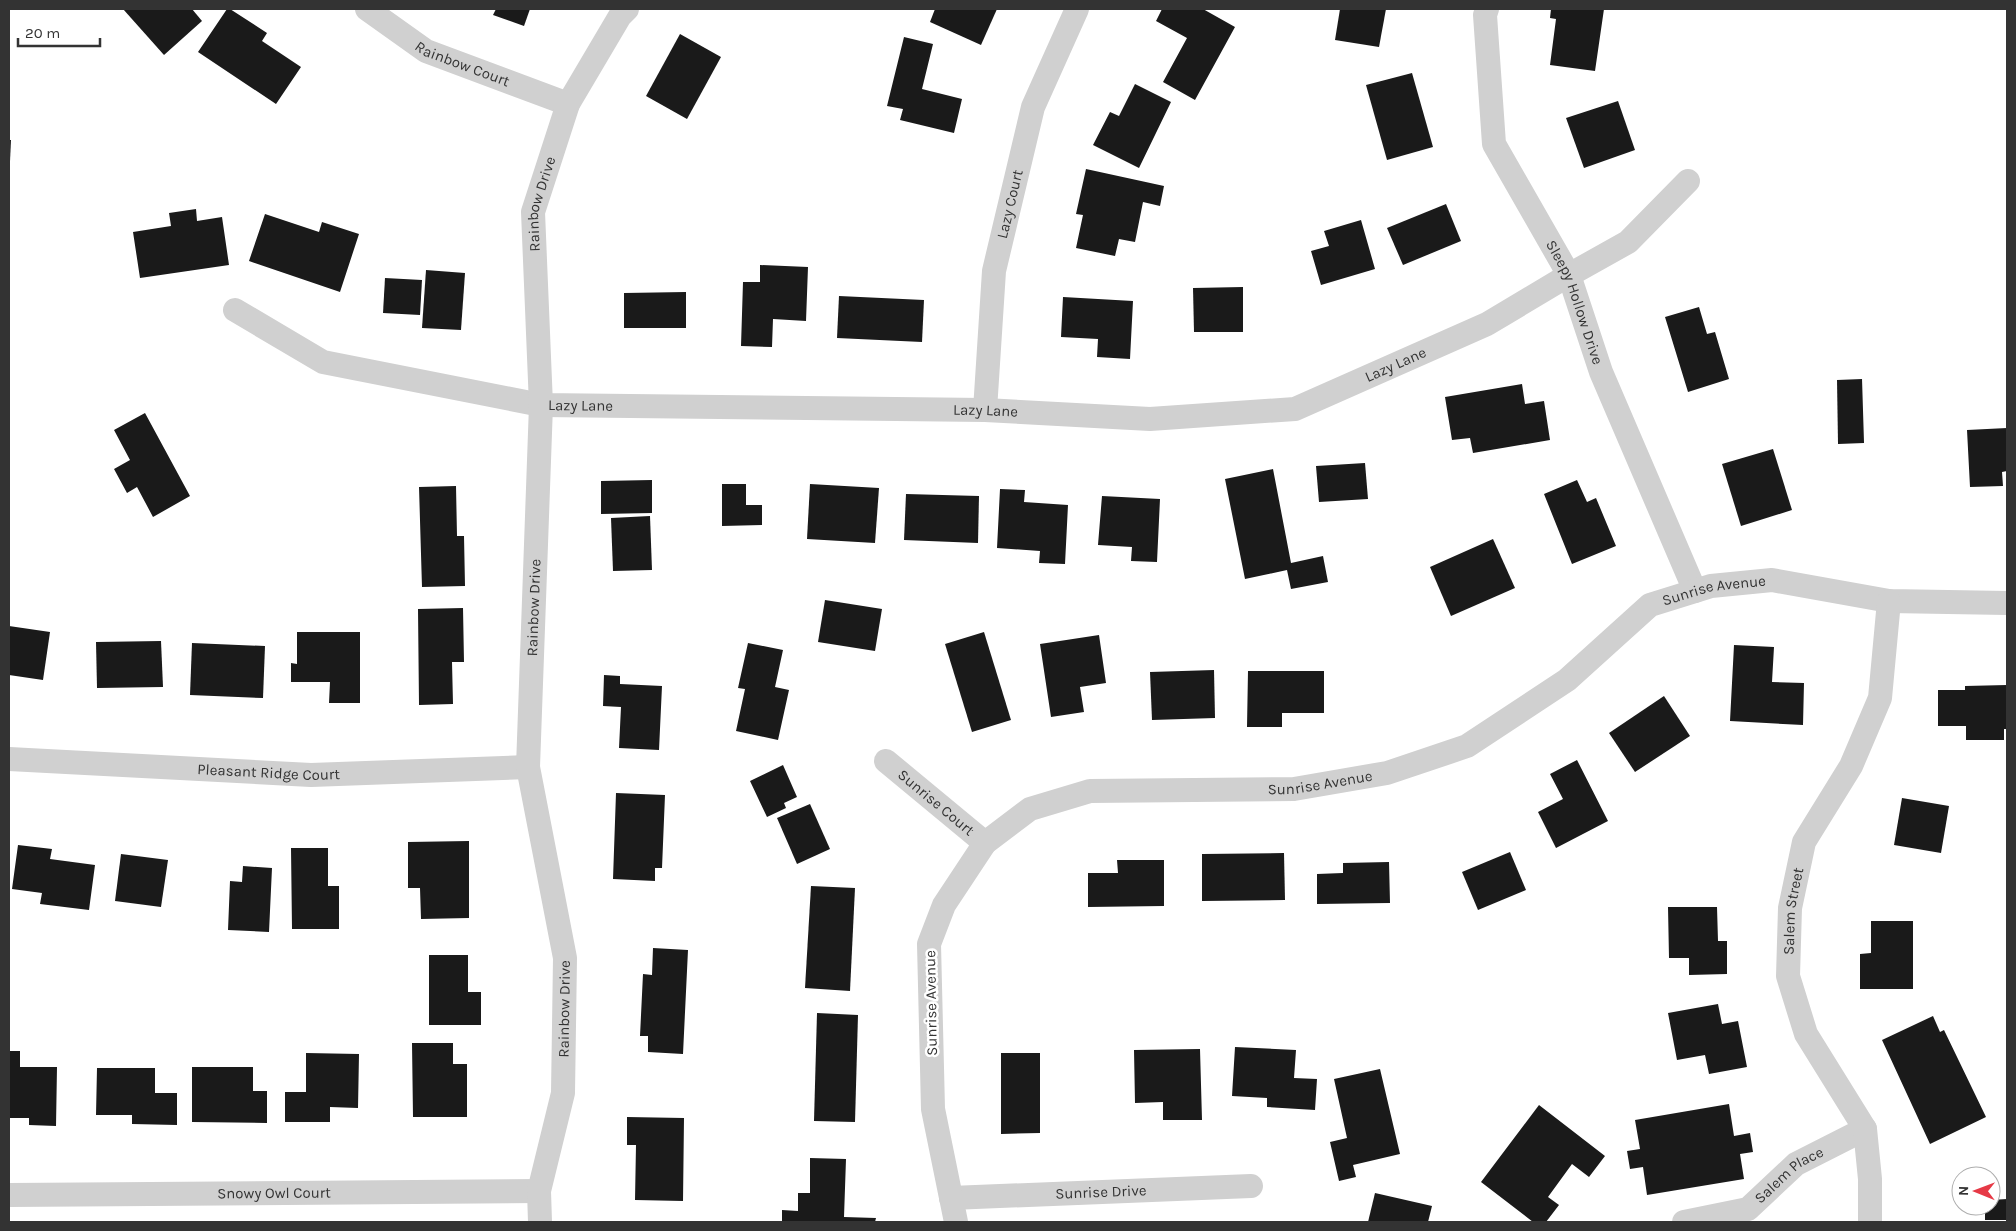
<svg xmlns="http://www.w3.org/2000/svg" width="2016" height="1231" viewBox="0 0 2016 1231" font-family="Karla,sans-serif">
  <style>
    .building { fill: #1a1a1a }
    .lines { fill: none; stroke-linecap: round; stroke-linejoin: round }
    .street { stroke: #d0d0d0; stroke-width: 24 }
    .labels { text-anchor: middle; stroke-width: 5; stroke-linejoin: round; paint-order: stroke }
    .street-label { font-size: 15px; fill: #333; stroke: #fff }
  </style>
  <rect width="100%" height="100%" fill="#fff"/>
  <g class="building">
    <path d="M 123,9 L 192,9 L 202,21 L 164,55 Z"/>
    <path d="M 227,9 L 230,9 L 267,33 L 262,41 L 301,67 L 276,104 L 198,52 Z"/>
    <path d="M 496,9 L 530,9 L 524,26 L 493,15 Z"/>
    <path d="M 935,9 L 997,9 L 981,45 L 930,22 Z"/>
    <path d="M 1162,9 L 1203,9 L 1235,27 L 1195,100 L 1163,82 L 1187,38 L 1156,21 Z"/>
    <path d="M 1340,9 L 1386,9 L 1379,47 L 1335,40 Z"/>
    <path d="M 1551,9 L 1604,9 L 1595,71 L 1550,65 L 1556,19 L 1550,18 Z"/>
    <path d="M 680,34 L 721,57 L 687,119 L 646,96 Z"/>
    <path d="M 904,37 L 933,44 L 922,89 L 962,99 L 954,133 L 900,120 L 903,109 L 887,106 Z"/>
    <path d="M 1412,73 L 1433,147 L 1387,160 L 1366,85 Z"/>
    <path d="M 1135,84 L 1171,102 L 1139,168 L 1093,145 L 1110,112 L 1119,116 Z"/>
    <path d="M 1618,101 L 1635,150 L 1584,168 L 1566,118 Z"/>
    <path d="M 9,140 L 11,140 L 10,161 L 9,161 Z"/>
    <path d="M 1086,169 L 1164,186 L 1160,206 L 1143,202 L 1135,242 L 1119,239 L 1115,256 L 1076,248 L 1083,215 L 1076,214 Z"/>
    <path d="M 1446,204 L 1461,241 L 1403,265 L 1387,228 Z"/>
    <path d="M 196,209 L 197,221 L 222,217 L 229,265 L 140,278 L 133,232 L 171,226 L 169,213 Z"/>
    <path d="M 265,214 L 319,232 L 322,222 L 359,234 L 340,292 L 249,261 Z"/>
    <path d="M 1361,220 L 1375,269 L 1321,285 L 1311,251 L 1329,246 L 1324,231 Z"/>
    <path d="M 760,265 L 808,267 L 806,321 L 773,319 L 772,347 L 741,346 L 743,282 L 760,282 Z"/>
    <path d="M 426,270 L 465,273 L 461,330 L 422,328 Z"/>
    <path d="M 385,278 L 422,280 L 420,315 L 383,313 Z"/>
    <path d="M 1243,287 L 1243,332 L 1194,332 L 1193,288 Z"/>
    <path d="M 686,292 L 686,328 L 624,328 L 624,293 Z"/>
    <path d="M 839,296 L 924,300 L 922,342 L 837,338 Z"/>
    <path d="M 1063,297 L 1133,301 L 1130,359 L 1097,357 L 1098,339 L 1061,337 Z"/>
    <path d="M 1699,307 L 1707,334 L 1715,332 L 1729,379 L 1688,392 L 1665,317 Z"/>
    <path d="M 1862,379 L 1864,443 L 1838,444 L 1837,380 Z"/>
    <path d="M 1522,384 L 1525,404 L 1544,401 L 1550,440 L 1473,453 L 1470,438 L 1452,440 L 1445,397 Z"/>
    <path d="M 145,413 L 190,496 L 153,517 L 137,487 L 127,493 L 114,469 L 130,460 L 114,430 Z"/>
    <path d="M 2007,428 L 2007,471 L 2002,472 L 2003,486 L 1970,487 L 1967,430 Z"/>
    <path d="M 1773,449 L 1792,510 L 1741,526 L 1722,464 Z"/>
    <path d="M 1365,463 L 1368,499 L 1319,502 L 1316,466 Z"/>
    <path d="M 1273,469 L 1291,563 L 1323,556 L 1328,582 L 1291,589 L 1287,570 L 1245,579 L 1225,479 Z"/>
    <path d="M 652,480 L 652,513 L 601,514 L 601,481 Z"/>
    <path d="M 1577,480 L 1587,502 L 1596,498 L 1616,546 L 1572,564 L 1544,494 Z"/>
    <path d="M 722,484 L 746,484 L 746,505 L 762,505 L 762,525 L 722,526 Z"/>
    <path d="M 810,484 L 879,488 L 875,543 L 807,539 Z"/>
    <path d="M 456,486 L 457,536 L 464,536 L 465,586 L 422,587 L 419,487 Z"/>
    <path d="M 1000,489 L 1025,490 L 1024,502 L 1068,505 L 1065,564 L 1039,563 L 1040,551 L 997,548 Z"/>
    <path d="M 906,494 L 979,496 L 978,543 L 904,540 Z"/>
    <path d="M 1102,496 L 1160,499 L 1157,562 L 1131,561 L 1132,547 L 1098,545 Z"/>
    <path d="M 650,516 L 652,570 L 613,571 L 611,518 Z"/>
    <path d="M 1493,539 L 1515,588 L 1451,616 L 1430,567 Z"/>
    <path d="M 825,600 L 882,609 L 875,651 L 818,642 Z"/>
    <path d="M 463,608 L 464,662 L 452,662 L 453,704 L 419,705 L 418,609 Z"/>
    <path d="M 9,626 L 50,632 L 43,680 L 9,675 Z"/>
    <path d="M 297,632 L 360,632 L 360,703 L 329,703 L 330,682 L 291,682 L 291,663 L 297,664 Z"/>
    <path d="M 984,632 L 1011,720 L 972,732 L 945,644 Z"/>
    <path d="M 1099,635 L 1106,683 L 1080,687 L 1084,712 L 1051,717 L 1040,644 Z"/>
    <path d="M 161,641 L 163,687 L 97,688 L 96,642 Z"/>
    <path d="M 192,643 L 265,646 L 263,698 L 190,695 Z"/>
    <path d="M 748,643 L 783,650 L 775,687 L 789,690 L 778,740 L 736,731 L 745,689 L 738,688 Z"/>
    <path d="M 1734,645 L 1774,647 L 1772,682 L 1804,683 L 1803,725 L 1730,721 Z"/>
    <path d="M 1214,670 L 1215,718 L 1152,720 L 1150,672 Z"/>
    <path d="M 1248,671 L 1324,671 L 1324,713 L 1282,713 L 1282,727 L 1247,727 Z"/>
    <path d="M 604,675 L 620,676 L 620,684 L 662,686 L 659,750 L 619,748 L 621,707 L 603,706 Z"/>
    <path d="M 2007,685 L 2007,729 L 2004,729 L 2004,740 L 1966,740 L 1966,726 L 1938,726 L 1938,690 L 1965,690 L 1965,686 Z"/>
    <path d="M 1664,696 L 1690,736 L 1635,772 L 1609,733 Z"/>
    <path d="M 1577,760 L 1608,821 L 1556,848 L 1538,812 L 1563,799 L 1550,774 Z"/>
    <path d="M 783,765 L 797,797 L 784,803 L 786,808 L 767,817 L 750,781 Z"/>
    <path d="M 616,793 L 665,795 L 662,868 L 655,868 L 655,881 L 613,879 Z"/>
    <path d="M 1902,798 L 1949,806 L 1941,853 L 1894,845 Z"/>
    <path d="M 810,804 L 830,849 L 797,864 L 777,818 Z"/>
    <path d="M 469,841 L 469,918 L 421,919 L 420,888 L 408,888 L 408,842 Z"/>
    <path d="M 18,845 L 52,849 L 50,859 L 95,865 L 89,910 L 40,904 L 42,893 L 12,889 Z"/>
    <path d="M 291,848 L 328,848 L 328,886 L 339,886 L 339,929 L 292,929 Z"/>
    <path d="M 1510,852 L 1526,890 L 1478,910 L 1462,872 Z"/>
    <path d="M 1284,853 L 1285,900 L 1202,901 L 1202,854 Z"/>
    <path d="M 121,854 L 168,860 L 161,907 L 115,901 Z"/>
    <path d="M 1117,860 L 1164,860 L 1164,906 L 1088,907 L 1088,873 L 1118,873 Z"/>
    <path d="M 1389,862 L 1390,903 L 1317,904 L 1317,874 L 1343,873 L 1343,863 Z"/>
    <path d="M 243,866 L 272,868 L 269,932 L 228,930 L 230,881 L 242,882 Z"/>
    <path d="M 811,886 L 855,888 L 850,991 L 805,988 Z"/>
    <path d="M 1668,907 L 1717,907 L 1718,941 L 1727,941 L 1727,974 L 1689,975 L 1689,958 L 1669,958 Z"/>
    <path d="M 1871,921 L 1913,921 L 1913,989 L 1860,989 L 1860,954 L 1871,953 Z"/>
    <path d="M 653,948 L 688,950 L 683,1054 L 648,1052 L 648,1036 L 640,1036 L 643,974 L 652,975 Z"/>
    <path d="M 429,955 L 468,955 L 468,992 L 481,992 L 481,1025 L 429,1025 Z"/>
    <path d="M 1718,1004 L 1722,1024 L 1738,1021 L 1747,1067 L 1709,1074 L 1705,1055 L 1677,1060 L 1668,1013 Z"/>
    <path d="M 817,1013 L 858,1015 L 855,1122 L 814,1121 Z"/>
    <path d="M 1933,1016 L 1940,1032 L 1944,1030 L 1986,1117 L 1930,1144 L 1882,1040 Z"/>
    <path d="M 412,1043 L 453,1043 L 453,1064 L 467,1064 L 467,1117 L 413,1117 Z"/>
    <path d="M 1235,1047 L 1296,1050 L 1294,1078 L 1317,1079 L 1315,1110 L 1267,1107 L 1267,1098 L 1232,1096 Z"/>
    <path d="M 1200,1049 L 1202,1120 L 1163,1120 L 1163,1102 L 1135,1103 L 1134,1050 Z"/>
    <path d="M 9,1051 L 20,1051 L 20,1067 L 57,1067 L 56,1126 L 29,1125 L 29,1118 L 9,1118 Z"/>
    <path d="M 306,1053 L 359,1054 L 358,1108 L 330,1107 L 330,1122 L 285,1122 L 285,1092 L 306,1092 Z"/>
    <path d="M 1001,1053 L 1040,1053 L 1040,1133 L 1001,1134 Z"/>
    <path d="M 192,1067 L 253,1067 L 253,1091 L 267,1091 L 267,1123 L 192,1122 Z"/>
    <path d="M 97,1068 L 155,1068 L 155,1093 L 177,1093 L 177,1125 L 132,1124 L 132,1115 L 96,1115 Z"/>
    <path d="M 1380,1069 L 1400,1154 L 1353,1165 L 1356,1177 L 1339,1181 L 1330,1142 L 1347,1138 L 1334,1079 Z"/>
    <path d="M 1729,1104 L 1734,1136 L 1750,1133 L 1753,1152 L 1740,1154 L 1744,1179 L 1647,1195 L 1643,1167 L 1630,1169 L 1627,1151 L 1640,1149 L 1635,1120 Z"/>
    <path d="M 1539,1105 L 1605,1156 L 1589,1177 L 1572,1164 L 1548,1197 L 1559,1205 L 1546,1222 L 1533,1222 L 1481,1182 Z"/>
    <path d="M 627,1117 L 684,1118 L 683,1201 L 635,1200 L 636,1145 L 627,1145 Z"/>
    <path d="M 810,1158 L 846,1159 L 844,1217 L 876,1218 L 875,1222 L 782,1222 L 782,1210 L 798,1211 L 798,1193 L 810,1193 Z"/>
    <path d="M 1375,1193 L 1432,1206 L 1428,1222 L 1368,1222 Z"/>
    <path d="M 2007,1199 L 2007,1220 L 1985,1220 L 1985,1206 L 1991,1206 L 1991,1200 Z"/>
  </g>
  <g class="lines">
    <g class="street">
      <path id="s1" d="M 367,9 L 426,51 L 568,104"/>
      <path id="s2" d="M 1487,9 L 1485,15 L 1494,144 L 1569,275 L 1601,372 L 1695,591"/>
      <path id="s3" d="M 235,310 L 323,362 L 541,405 L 985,410 L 1150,419 L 1295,409 L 1487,324 L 1569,275 L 1628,242 L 1688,181"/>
      <path id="s4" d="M 985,410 L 994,271 L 1033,107 L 1077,9"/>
      <path id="s5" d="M 9,759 L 311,775 L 528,767"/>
      <path id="s6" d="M 886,761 L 985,843"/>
      <path id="s7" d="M 9,1195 L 539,1191"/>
      <path id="s8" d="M 951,1198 L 1251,1186"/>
      <path id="s9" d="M 540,1222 L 539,1191 L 563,1093 L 565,958 L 528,767 L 541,405 L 533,212 L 568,104 L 620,16 L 627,9"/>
      <path id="s10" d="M 956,1222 L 933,1109 L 929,944 L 944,905 L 985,843 L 1030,809 L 1090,791 L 1294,789 L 1387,773 L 1467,746 L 1567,680 L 1650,605 L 1711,586 L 1772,580 L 1889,601 L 2007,603"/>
      <path id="s11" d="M 1684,1222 L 1748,1209 L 1796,1164 L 1865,1129"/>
      <path id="s12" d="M 1870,1222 L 1870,1179 L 1865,1129 L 1806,1034 L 1788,976 L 1790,908 L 1804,842 L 1851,766 L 1880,698 L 1889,601"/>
    </g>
  </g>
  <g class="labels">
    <g class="street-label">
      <text dy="5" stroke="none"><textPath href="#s1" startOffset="111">Rainbow Court</textPath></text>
      <text dy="5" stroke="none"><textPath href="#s9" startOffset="1026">Rainbow Drive</textPath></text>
      <text dy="5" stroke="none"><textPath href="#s4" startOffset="208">Lazy Court</textPath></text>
      <text dy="5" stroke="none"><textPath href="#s2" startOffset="314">Sleepy Hollow Drive</textPath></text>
      <text dy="5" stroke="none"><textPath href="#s3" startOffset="1189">Lazy Lane</textPath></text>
      <text dy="5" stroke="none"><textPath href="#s3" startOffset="364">Lazy Lane</textPath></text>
      <text dy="5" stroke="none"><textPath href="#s3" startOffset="769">Lazy Lane</textPath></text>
      <text dy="5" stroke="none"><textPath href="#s10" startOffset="1196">Sunrise Avenue</textPath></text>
      <text dy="5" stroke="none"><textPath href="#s9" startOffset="621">Rainbow Drive</textPath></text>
      <text dy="5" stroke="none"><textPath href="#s5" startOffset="260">Pleasant Ridge Court</textPath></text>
      <text dy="5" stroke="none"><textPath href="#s10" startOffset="746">Sunrise Avenue</textPath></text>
      <text dy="5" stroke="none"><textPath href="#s6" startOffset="65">Sunrise Court</textPath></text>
      <text dy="5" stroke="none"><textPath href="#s12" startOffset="331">Salem Street</textPath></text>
      <text transform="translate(931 1003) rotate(-91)" y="5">Sunrise Avenue</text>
      <text dy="5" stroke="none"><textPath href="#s9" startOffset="216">Rainbow Drive</textPath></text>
      <text dy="5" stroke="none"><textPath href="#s11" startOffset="119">Salem Place</textPath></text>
      <text dy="5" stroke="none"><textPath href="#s8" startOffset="150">Sunrise Drive</textPath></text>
      <text dy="5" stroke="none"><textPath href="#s7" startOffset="265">Snowy Owl Court</textPath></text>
    </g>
  </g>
  <rect width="2016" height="1231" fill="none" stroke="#333333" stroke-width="20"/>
  <g transform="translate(1976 1191) rotate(271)"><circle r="24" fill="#ffffff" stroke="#adadad"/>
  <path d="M0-4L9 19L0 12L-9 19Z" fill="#e63946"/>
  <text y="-8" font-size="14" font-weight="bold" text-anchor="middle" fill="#333333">N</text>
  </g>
  <path d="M18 38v8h82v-8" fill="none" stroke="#333333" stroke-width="2.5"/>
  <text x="25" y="38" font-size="15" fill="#333333" stroke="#ffffff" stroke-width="4" paint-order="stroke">20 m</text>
</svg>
